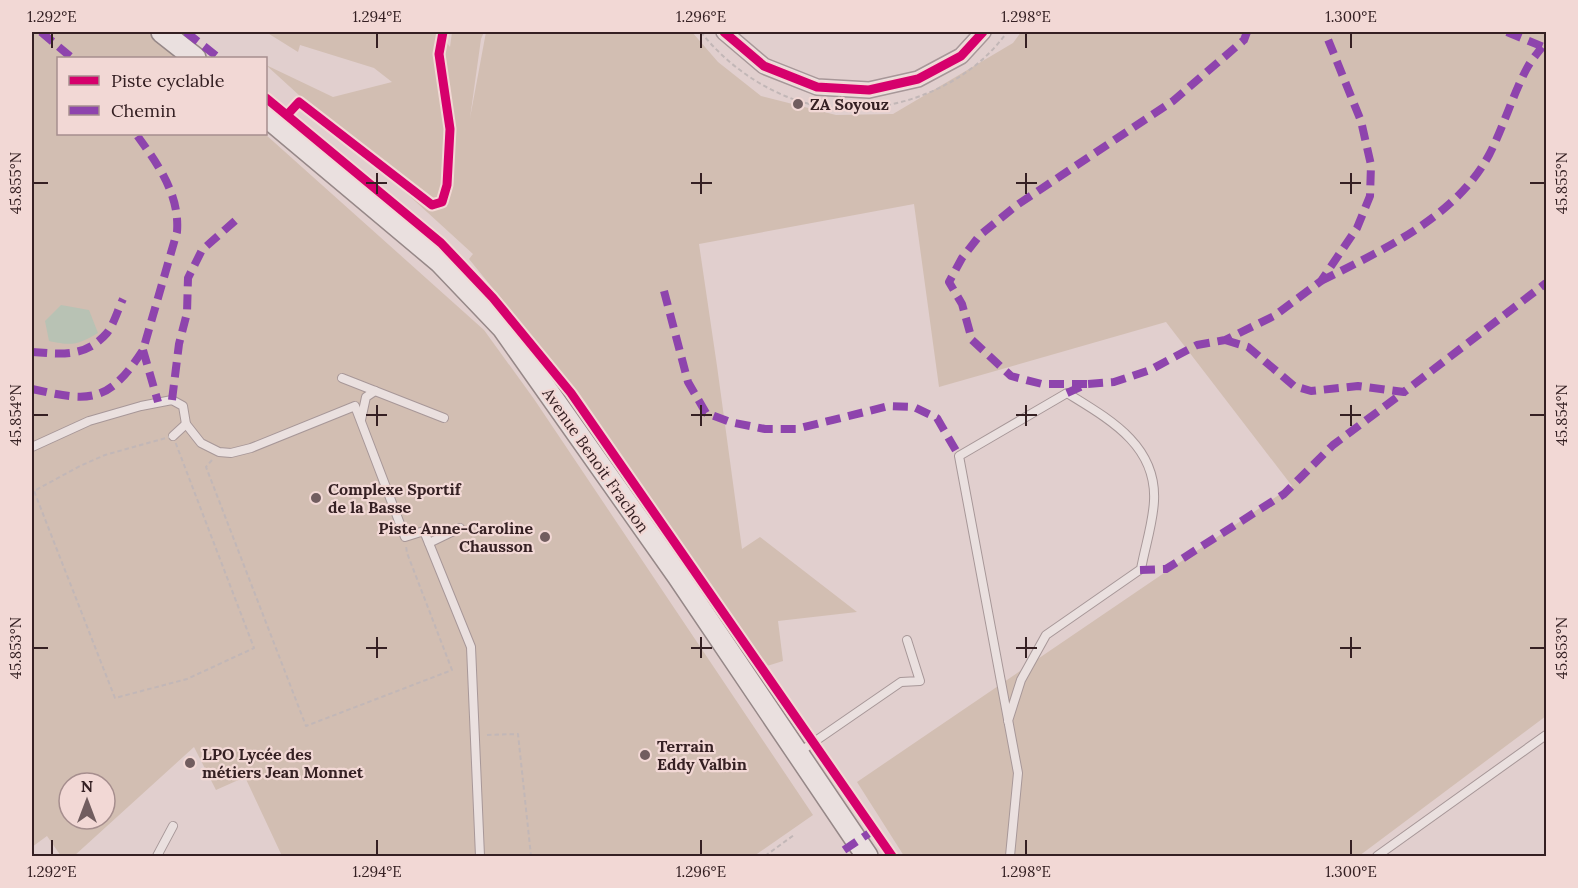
<svg xmlns="http://www.w3.org/2000/svg" width="1578" height="888" viewBox="0 0 1578 888" font-family="Lora,serif">
  <style>
    .green { fill: #d2beb2; fill-rule: evenodd }
    .water { fill: #b8c2b4 }
    .lines { fill: none; stroke-linecap: round; stroke-linejoin: round }
    .lane-casing { stroke: #a79798; stroke-width: 10 }
    .street-casing { stroke: #a79798; stroke-width: 18 }
    .secondary-casing { stroke: #968888; stroke-width: 24 }
    .path { stroke: #c2b7b7; stroke-width: 2; stroke-dasharray: 4.5 3; stroke-linecap: butt }
    .lane { stroke: #eae0df; stroke-width: 8 }
    .street { stroke: #eae0df; stroke-width: 15 }
    .secondary { stroke: #eae0df; stroke-width: 21 }
    .quiet { stroke: #8e44ad; stroke-width: 8; stroke-dasharray: 15 8; stroke-linecap: butt }
    .cycleway-casing { stroke: #f2d8d5; stroke-width: 13 }
    .cycleway { stroke: #d6006c; stroke-width: 9 }
    .ticks { fill: none; stroke: #352023; stroke-width: 2 }
    .poi-dot { fill: #715d5f; stroke: #f2d8d5; stroke-width: 2 }
    .labels { text-anchor: middle; stroke-width: 4.5; stroke-linejoin: round; paint-order: stroke }
    .poi-label { font-size: 16px; font-weight: bold; fill: #352023; stroke: #f2d8d5; text-anchor: start }
    .street-label { font-size: 16px; fill: #352023; stroke: #f2d8d5 }
    .neatline { fill: none; stroke: #352023; stroke-width: 2 }
    .ticks-label { font-size: 15px; text-anchor: middle; fill: #352023 }
  </style>
  <rect width="100%" height="100%" fill="#e1cfce"/>
  <g class="green">
    <path d="M 32,32 L 147,32 L 180,58 L 58,58 L 58,134 L 265,134 L 484,330 L 534,399 L 813,815 L 754,856 L 282,856 L 245,777 L 216,790 L 194,747 L 74,856 L 61,856 L 47,836 L 32,847 ZM 69,783 L 105,783 L 105,819 L 69,819 Z"/>
    <path d="M 266,32 L 439,32 L 450,47 L 452,32 L 484,32 L 481,39 L 470,118 L 486,32 L 692,32 L 718,62 L 761,96 L 836,115 L 893,114 L 1013,43 L 1021,32 L 1546,32 L 1546,716 L 1359,856 L 904,856 L 857,782 L 1292,486 L 1166,322 L 939,387 L 914,204 L 699,244 L 717,366 L 742,549 L 760,537 L 857,612 L 778,621 L 783,661 L 767,666 L 679,551 L 538,344 L 469,259 L 473,254 L 266,65 L 333,97 L 392,82 L 374,68 L 300,45 L 298,52 Z"/>
  </g>
  <path class="water" d="M 61,305 L 89,310 L 98,333 C 77,345 73,346 49,341 L 45,321 Z"/>
  <g class="lines">
    <defs>
      <g id="lane">
        <path d="M 342,378 L 444,418"/>
        <path d="M 361,420 L 366,397 L 375,391"/>
        <path d="M 173,436 L 186,424"/>
        <path d="M 32,447 L 89,421 L 141,406 L 172,400 L 183,406 L 186,424 L 201,443 L 219,452 L 231,453 L 251,448 L 355,406 L 405,537 L 424,531 L 471,647 L 480,856"/>
        <path d="M 429,543 L 460,528"/>
        <path d="M 1008,721 L 1021,680 L 1046,635 L 1141,569 C 1145,547 1153,523 1154,501 C 1157,445 1109,419 1067,393 L 959,456 L 1018,773 L 1010,856"/>
        <path d="M 798,753 L 901,682 L 920,681 L 907,640"/>
        <path d="M 157,856 L 173,826"/>
        <path d="M 1377,856 L 1546,735"/>
      </g>
      <path id="street" d="M 724,32 L 764,66 L 817,87 L 869,90 L 918,79 L 961,56 L 983,32"/>
      <g id="secondary">
        <path d="M 162,32 L 195,58"/>
        <path d="M 266,116 L 440,262 L 503,328 L 678,576 L 867,856"/>
      </g>
    </defs>
    <use href="#lane" class="lane-casing"/>
    <use href="#street" class="street-casing"/>
    <use href="#secondary" class="secondary-casing"/>
    <g class="path">
      <path d="M 701,32 C 731,71 783,104 833,108 C 897,114 970,85 1007,32"/>
      <path d="M 173,436 L 254,648 L 187,679 L 115,698 L 34,491 L 80,466 L 105,455 Z"/>
      <path d="M 212,460 L 206,467 L 306,726 L 452,670 L 407,553 L 406,546"/>
      <path d="M 487,735 L 518,734 L 531,856"/>
      <path d="M 765,856 L 794,835"/>
    </g>
    <use href="#lane" class="lane"/>
    <use href="#street" class="street"/>
    <use href="#secondary" class="secondary"/>
    <g class="quiet">
      <path d="M 41,32 L 72,58"/>
      <path d="M 186,32 L 219,58"/>
      <path d="M 1507,32 L 1546,48"/>
      <path d="M 1321,281 C 1382,250 1455,218 1489,155 C 1503,128 1512,97 1526,70 C 1530,62 1536,55 1542,47"/>
      <path d="M 664,291 L 688,382 L 706,413 L 730,422 L 765,429 L 796,429 L 889,406 L 914,407 L 937,418 L 959,456"/>
      <path d="M 1225,340 L 1248,347 L 1294,386 L 1311,391 L 1358,386 L 1404,392 L 1546,283"/>
      <path d="M 143,350 L 158,402"/>
      <path d="M 32,352 C 61,354 85,358 107,333 C 114,324 118,309 123,299"/>
      <path d="M 1087,384 L 1042,384 L 1011,376 L 972,340 L 962,304 L 949,282 L 962,258 L 980,235 L 1017,205 L 1173,101 L 1244,40 L 1247,32"/>
      <path d="M 32,389 C 90,402 108,404 143,350 L 177,232 C 180,194 157,163 136,134"/>
      <path d="M 1067,393 L 1087,384 L 1114,382 L 1150,370 L 1197,345 L 1225,340 L 1274,316 L 1321,281 L 1357,228 L 1370,196 L 1371,165 L 1361,121 L 1325,32"/>
      <path d="M 172,400 L 179,344 L 187,313 L 188,278 L 202,250 L 237,219"/>
      <path d="M 1140,570 L 1166,569 L 1284,494 L 1333,445 L 1404,392"/>
      <path d="M 844,850 L 874,830"/>
    </g>
    <defs>
      <g id="cycleway">
        <path d="M 724,32 L 764,66 L 817,87 L 869,90 L 918,79 L 961,56 L 983,32"/>
        <path d="M 266,98 L 441,243 L 493,298 L 571,393 L 892,856"/>
        <path d="M 287,115 L 299,102 L 432,205 L 442,202 L 447,185 L 450,129 L 439,54 L 443,32"/>
      </g>
    </defs>
    <use href="#cycleway" class="cycleway-casing"/>
    <use href="#cycleway" class="cycleway"/>
  </g>
  <path class="ticks" d="M 52,33 L 52,48M 377,33 L 377,48M 701,33 L 701,48M 1026,33 L 1026,48M 1351,33 L 1351,48M 377,173 L 377,194M 701,173 L 701,194M 1026,173 L 1026,194M 1351,173 L 1351,194M 33,183 L 48,183M 366,183 L 387,183M 691,183 L 712,183M 1016,183 L 1037,183M 1340,183 L 1361,183M 1530,183 L 1545,183M 377,405 L 377,426M 701,405 L 701,426M 1026,405 L 1026,426M 1351,405 L 1351,426M 33,415 L 48,415M 366,415 L 387,415M 691,415 L 712,415M 1016,415 L 1037,415M 1340,415 L 1361,415M 1530,415 L 1545,415M 377,637 L 377,658M 701,637 L 701,658M 1026,637 L 1026,658M 1351,637 L 1351,658M 33,648 L 48,648M 366,648 L 387,648M 691,648 L 712,648M 1016,648 L 1037,648M 1340,648 L 1361,648M 1530,648 L 1545,648M 52,840 L 52,855M 377,840 L 377,855M 701,840 L 701,855M 1026,840 L 1026,855M 1351,840 L 1351,855"/>
  <g class="poi-dot">
    <circle cx="798" cy="104" r="6"/>
    <circle cx="316" cy="498" r="6"/>
    <circle cx="545" cy="537" r="6"/>
    <circle cx="645" cy="755" r="6"/>
    <circle cx="190" cy="763" r="6"/>
  </g>
  <g class="labels">
    <g class="poi-label">
      <text x="810" y="110">ZA Soyouz</text>
      <text x="328" y="495">Complexe Sportif<tspan x="328" dy="18">de la Basse</tspan></text>
      <text x="533" y="534" text-anchor="end">Piste Anne-Caroline<tspan x="533" dy="18">Chausson</tspan></text>
      <text x="657" y="752">Terrain<tspan x="657" dy="18">Eddy Valbin</tspan></text>
      <text x="202" y="760">LPO Lycée des<tspan x="202" dy="18">métiers Jean Monnet</tspan></text>
    </g>
    <g class="street-label">
      <text transform="translate(596 460) rotate(55)" y="6">Avenue Benoit Frachon</text>
    </g>
  </g>
  <rect width="1578" height="888" fill="none" stroke="#f2d8d5" stroke-width="66"/>
  <rect x="57" y="57" width="210" height="78" fill="#f2d8d5" stroke="#a68e8e" stroke-width="1.5"/>
  <rect x="69" y="76" width="30" height="9" fill="#d6006c" stroke="#a68e8e" stroke-width="1.5"/>
  <text x="111" y="87" font-size="18" fill="#352023">Piste cyclable</text>
  <rect x="69" y="106" width="30" height="9" fill="#8e44ad" stroke="#a68e8e" stroke-width="1.5"/>
  <text x="111" y="117" font-size="18" fill="#352023">Chemin</text>
  <g transform="translate(87 801)"><circle r="28" fill="#f2d8d5" stroke="#a68e8e" stroke-width="1.5"/>
  <path d="M0-4.5L10 22L0 15L-10 22Z" fill="#715d5f"/>
  <text y="-9" font-size="16" font-weight="bold" text-anchor="middle" fill="#352023">N</text>
  </g>
  <rect x="33" y="33" width="1512" height="822" class="neatline"/>
  <g class="ticks-label">
    <text x="52" y="22">1.292°E</text>
    <text x="377" y="22">1.294°E</text>
    <text x="701" y="22">1.296°E</text>
    <text x="1026" y="22">1.298°E</text>
    <text x="1351" y="22">1.300°E</text>
    <text transform="translate(16 183) rotate(-90)" y="5">45.855°N</text>
    <text transform="translate(1562 183) rotate(-90)" y="5">45.855°N</text>
    <text transform="translate(16 415) rotate(-90)" y="5">45.854°N</text>
    <text transform="translate(1562 415) rotate(-90)" y="5">45.854°N</text>
    <text transform="translate(16 648) rotate(-90)" y="5">45.853°N</text>
    <text transform="translate(1562 648) rotate(-90)" y="5">45.853°N</text>
    <text x="52" y="877">1.292°E</text>
    <text x="377" y="877">1.294°E</text>
    <text x="701" y="877">1.296°E</text>
    <text x="1026" y="877">1.298°E</text>
    <text x="1351" y="877">1.300°E</text>
  </g>
</svg>
